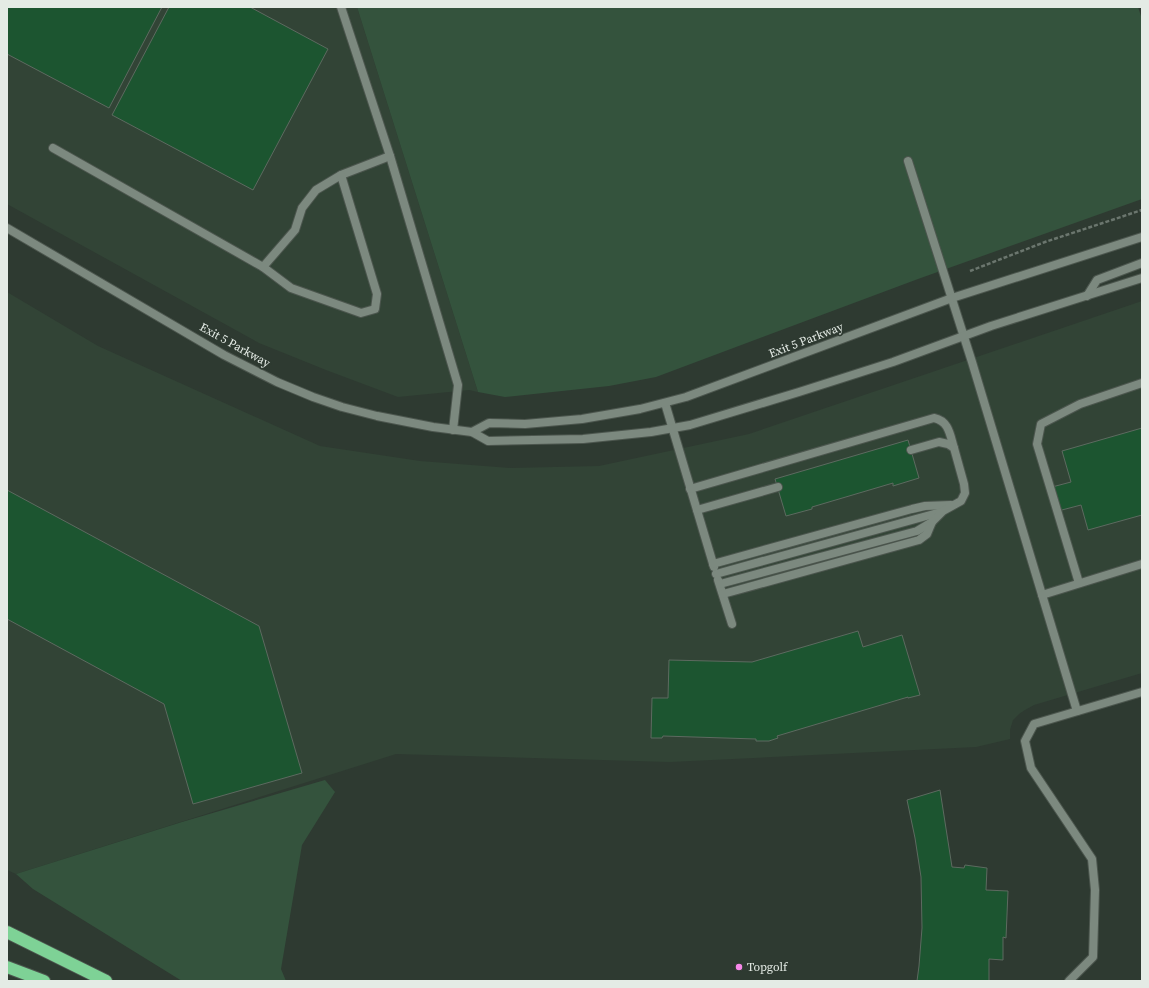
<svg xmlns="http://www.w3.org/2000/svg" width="1149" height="988" viewBox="0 0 1149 988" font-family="'Source Serif 4',serif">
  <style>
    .built { fill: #324436 }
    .green { fill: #34533d }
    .building { fill: #1c5530; stroke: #5d6a60 }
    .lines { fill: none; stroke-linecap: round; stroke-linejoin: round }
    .lane-casing { stroke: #4c564e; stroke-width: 10 }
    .street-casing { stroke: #4c564e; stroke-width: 10 }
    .highway-casing { stroke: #4c564e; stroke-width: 14 }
    .path { stroke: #6b766e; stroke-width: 2.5; stroke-dasharray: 4 2; stroke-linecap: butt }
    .lane { stroke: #7c897f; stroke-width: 8 }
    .street { stroke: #7c897f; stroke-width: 8 }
    .highway { stroke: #7ed296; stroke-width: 12 }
    .poi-dot { fill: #f888ea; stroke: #2e3a31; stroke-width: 1.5 }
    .labels { text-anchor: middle; stroke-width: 3.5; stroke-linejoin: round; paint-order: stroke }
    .street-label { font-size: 12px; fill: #e4ebe5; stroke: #2e3a31 }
    .poi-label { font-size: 12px; fill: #e4ebe5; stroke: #2e3a31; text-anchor: start }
  </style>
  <rect width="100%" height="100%" fill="#2e3a31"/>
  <g class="built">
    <path d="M 7,7 L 357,7 L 478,392 L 469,390 L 398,397 L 326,370 L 259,343 L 7,204 Z"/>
    <path d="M 7,292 L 98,346 L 320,446 L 420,461 L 511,468 L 599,466 L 749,434 L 1142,301 L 1142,673 L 1034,705 L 1025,710 L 1019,714 L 1013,720 L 1010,730 L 1010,739 L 976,747 L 670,762 L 396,754 L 16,874 L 7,870 Z"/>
  </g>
  <g class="green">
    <path d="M 357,7 L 1138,7 L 1142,19 L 1142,199 L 918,279 L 656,377 L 609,386 L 505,397 L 478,392 Z"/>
    <path d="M 325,780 L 335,792 L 302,845 L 281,969 L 286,981 L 182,981 L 33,889 L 16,874 L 182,822 Z"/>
  </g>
  <g class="building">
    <path d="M 7,7 L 162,7 L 109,108 L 7,54 Z"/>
    <path d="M 169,7 L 250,7 L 328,49 L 253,190 L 112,115 Z"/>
    <path d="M 1142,428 L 1142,515 L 1088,530 L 1081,505 L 1058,511 L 1052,487 L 1071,482 L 1062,451 Z"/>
    <path d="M 908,440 L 919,478 L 893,486 L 893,483 L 812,507 L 812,509 L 786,516 L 775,479 Z"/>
    <path d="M 7,490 L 259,626 L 302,773 L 193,804 L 164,704 L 7,619 Z"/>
    <path d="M 858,631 L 863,647 L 902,635 L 920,695 L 908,698 L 908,697 L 777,736 L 778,738 L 769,741 L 756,741 L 756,739 L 663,736 L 662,738 L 651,738 L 652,698 L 668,698 L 669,660 L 752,662 Z"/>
    <path d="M 940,790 L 952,867 L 964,868 L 965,865 L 987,868 L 986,890 L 1008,891 L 1006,938 L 1003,937 L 1003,960 L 989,959 L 989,981 L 917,981 L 919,966 L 922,928 L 921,877 L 915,838 L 907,800 Z"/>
  </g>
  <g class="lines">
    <defs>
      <g id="lane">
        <path d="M 341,7 L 390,156 L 458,385 L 453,430"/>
        <path d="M 53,148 L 263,267 L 295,230 L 302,208 L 316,190 L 341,175 L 390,156"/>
        <path d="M 908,161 L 972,362 L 1077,711"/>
        <path d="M 263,267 L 291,288 L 361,313 L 375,309 L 377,294 L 341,175"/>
        <path d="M 665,403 L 714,567"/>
        <path d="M 690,489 L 934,418 C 949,421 950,435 954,448"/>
        <path d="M 697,510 L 778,487"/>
        <path d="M 713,564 L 912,509 L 925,506 L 951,505"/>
        <path d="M 716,574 L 941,512"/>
        <path d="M 718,580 L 732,624"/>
        <path d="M 1079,583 L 1037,444 L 1041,424 L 1080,404 L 1142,383"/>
        <path d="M 720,584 L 917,531 L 932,522 L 943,511 L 961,501 L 965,493 L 964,484 L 954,448 L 948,444 L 939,442 L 911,450"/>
        <path d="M 723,594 L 919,540 L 927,534 L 932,522"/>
        <path d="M 1042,595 L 1142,564"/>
        <path d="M 1069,981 L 1093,957 L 1095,890 L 1092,859 L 1031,768 L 1025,741 L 1034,724 L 1142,692"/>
      </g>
      <g id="street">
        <path d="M 7,228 L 224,355 L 277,382 L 313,397 L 342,407 L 377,416 L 433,427 L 472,432 L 488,441 L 583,439 L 651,432 L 690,425 L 799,392 L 893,362 L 991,326 L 1142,278"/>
        <path d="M 1087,296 L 1097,280 L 1142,263"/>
        <path d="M 472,432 L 489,423 L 525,424 L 582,419 L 640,409 L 686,397 L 952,298 L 1142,237"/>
      </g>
      <g id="highway">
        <path d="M 7,932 L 106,981"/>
        <path d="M 7,967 L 44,981"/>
      </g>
    </defs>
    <use href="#lane" class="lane-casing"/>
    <use href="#street" class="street-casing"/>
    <use href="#highway" class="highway-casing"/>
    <path class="path" d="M 970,271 L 1045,242 L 1142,210"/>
    <use href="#lane" class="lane"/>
    <use href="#street" class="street"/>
    <use href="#highway" class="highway"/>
  </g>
  <circle class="poi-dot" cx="739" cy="967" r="4"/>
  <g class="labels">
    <g class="street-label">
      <text transform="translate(806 340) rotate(-21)" y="4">Exit 5 Parkway</text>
      <text transform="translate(235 345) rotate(29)" y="4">Exit 5 Parkway</text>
    </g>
    <g class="poi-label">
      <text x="747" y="971">Topgolf</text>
    </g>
  </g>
  <rect width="1149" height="988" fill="none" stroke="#e4ebe5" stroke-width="16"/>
</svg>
